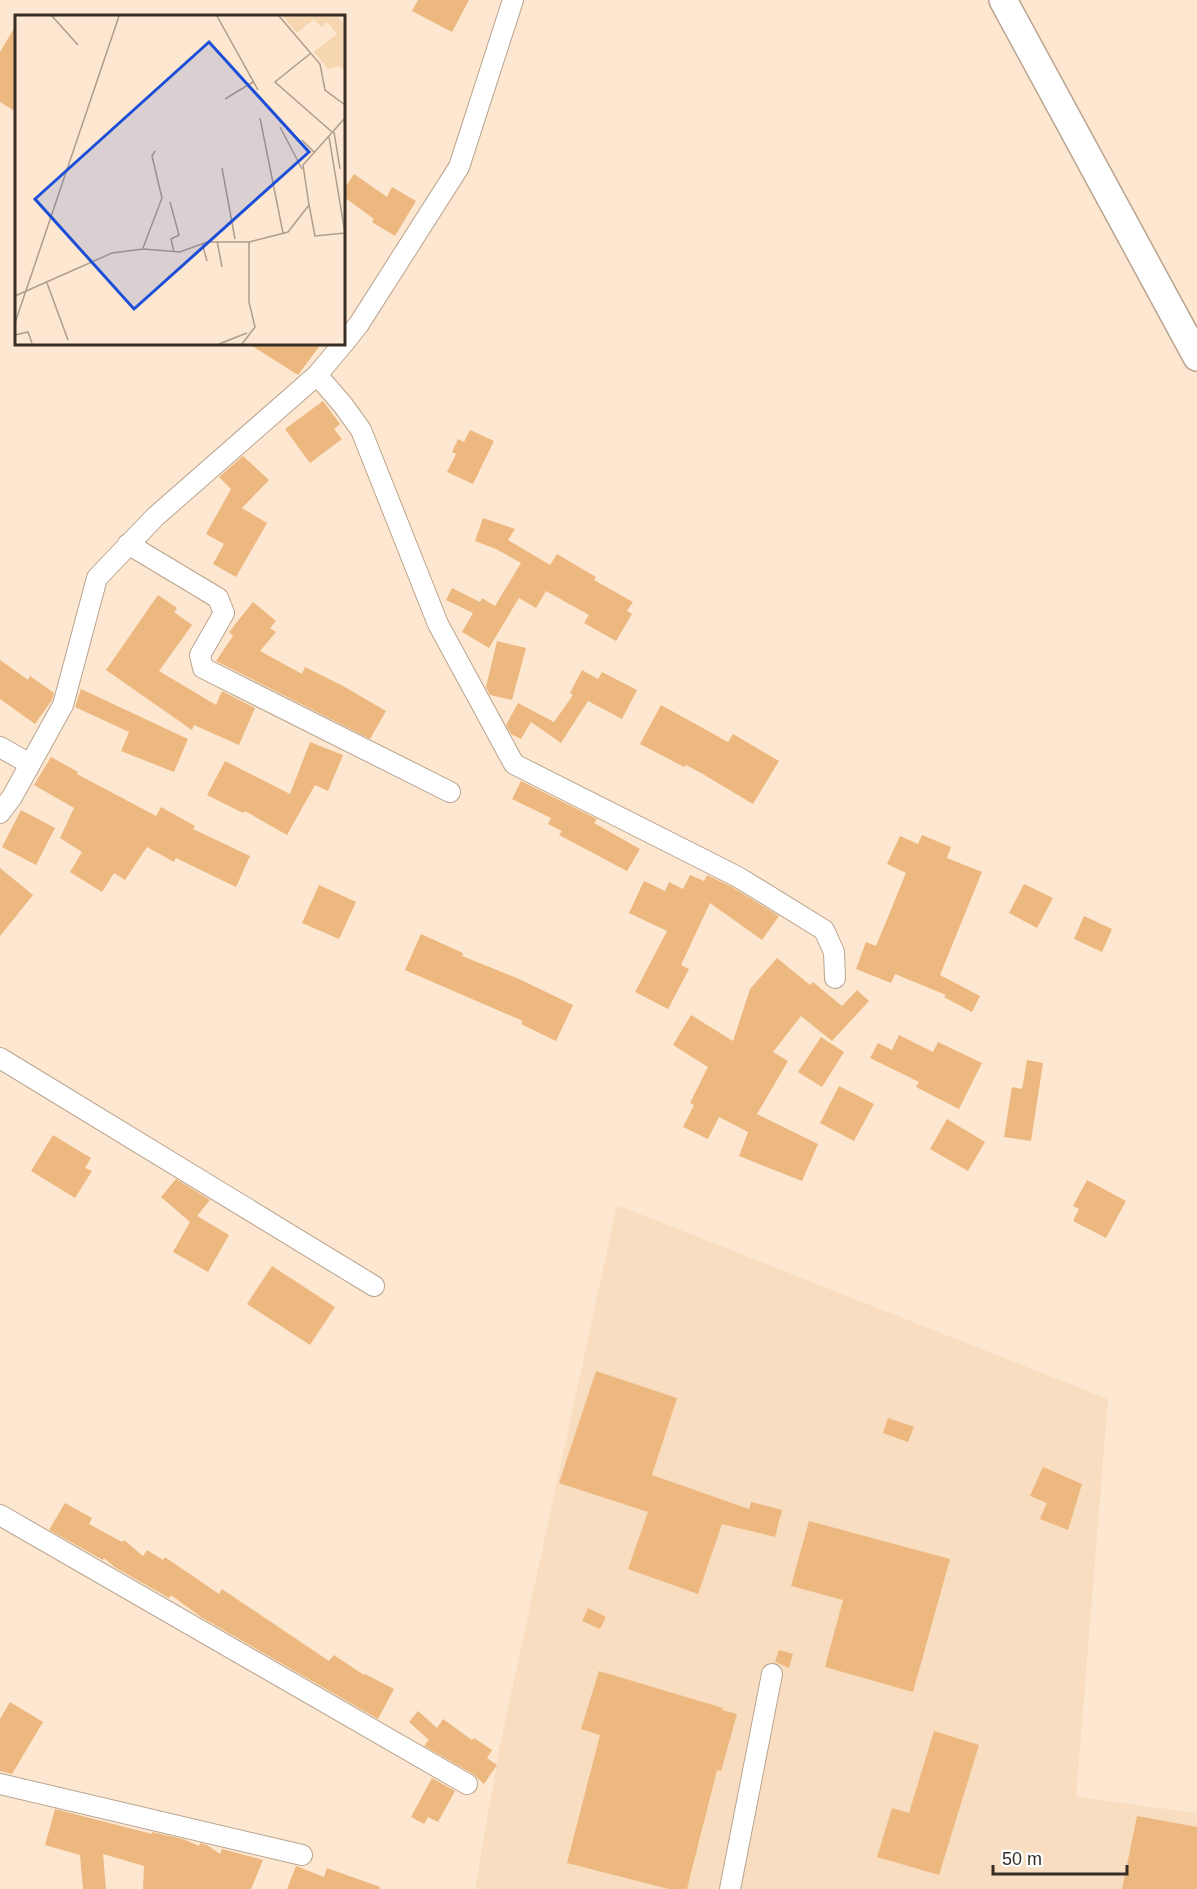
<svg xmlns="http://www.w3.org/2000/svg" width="1197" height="1889" viewBox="0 0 1197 1889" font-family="Arial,sans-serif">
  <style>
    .built { fill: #f8ddc0 }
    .building { fill: #edb87f }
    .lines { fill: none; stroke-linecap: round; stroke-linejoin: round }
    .minor-casing { stroke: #b9a48f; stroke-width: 22 }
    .secondary-casing { stroke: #b9a48f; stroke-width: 30 }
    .minor { stroke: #fff; stroke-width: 20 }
    .secondary { stroke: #fff; stroke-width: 27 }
    .inset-road { fill: none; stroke: #ad9d8c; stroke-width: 1.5 }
    .view { fill: #1d4ed8; fill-opacity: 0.15; stroke: #1d4ed8; stroke-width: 3 }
    .inset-edge { fill: none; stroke: #362e25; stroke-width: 3 }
  </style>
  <rect width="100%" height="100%" fill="#fde7d0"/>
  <path class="built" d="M 617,1205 L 1108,1399 L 1076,1797 L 1197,1813 L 1197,1889 L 475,1889 L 500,1745 Z"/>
  <g class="building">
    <path d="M 418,0 L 469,0 L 452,32 L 412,11 Z"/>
    <path d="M 16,25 L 16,112 L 0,102 L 0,52 Z"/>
    <path d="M 354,174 L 387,197 L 392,187 L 416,201 L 395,236 L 372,222 L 374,219 L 344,197 L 344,189 Z"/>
    <path d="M 249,344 L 321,344 L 298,375 Z"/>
    <path d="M 323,401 L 340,424 L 334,429 L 342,439 L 310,463 L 285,429 Z"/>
    <path d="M 470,430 L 494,441 L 473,484 L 447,472 L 456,454 L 452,452 L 458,439 L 464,442 Z"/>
    <path d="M 243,456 L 269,480 L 242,508 L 267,523 L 236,577 L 213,564 L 224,544 L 206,534 L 231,489 L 219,477 Z"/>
    <path d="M 483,518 L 515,529 L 508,540 L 550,565 L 557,554 L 596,577 L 594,580 L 633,602 L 627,611 L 632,614 L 616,641 L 584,623 L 589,615 L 546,591 L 536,608 L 519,598 L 489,648 L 462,632 L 473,613 L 446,600 L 452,588 L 480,602 L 482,598 L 495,606 L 521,563 L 496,549 L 475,541 Z"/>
    <path d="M 158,595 L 177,608 L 174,612 L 192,625 L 159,671 L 216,705 L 222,691 L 255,708 L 239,745 L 194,725 L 192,730 L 106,670 Z"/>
    <path d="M 253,602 L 276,621 L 270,628 L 276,632 L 260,651 L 302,674 L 305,667 L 343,686 L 386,711 L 370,739 L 216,661 L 233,636 L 229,632 Z"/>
    <path d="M 497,641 L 526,648 L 512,700 L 490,695 L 486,687 Z"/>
    <path d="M 0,660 L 28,680 L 30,676 L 54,693 L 52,700 L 35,724 L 0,699 Z"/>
    <path d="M 582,670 L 598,679 L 602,672 L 637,690 L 622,719 L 588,701 L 561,743 L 531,722 L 521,739 L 511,734 L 506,725 L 518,703 L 554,722 L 573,695 L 570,693 Z"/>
    <path d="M 81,689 L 188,739 L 174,772 L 121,751 L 129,732 L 75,707 Z"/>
    <path d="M 661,705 L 728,742 L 733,734 L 779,761 L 753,804 L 701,773 L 686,765 L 684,767 L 640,744 Z"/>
    <path d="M 310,742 L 343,755 L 328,791 L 315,785 L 287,835 L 245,811 L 243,813 L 207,795 L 225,761 L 290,794 Z"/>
    <path d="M 51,757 L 78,772 L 77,774 L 156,816 L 161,807 L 195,826 L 193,829 L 250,856 L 236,887 L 176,858 L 174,862 L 147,847 L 125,880 L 114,873 L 102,892 L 70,872 L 82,852 L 60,838 L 74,808 L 34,785 Z"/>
    <path d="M 521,781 L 597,819 L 594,823 L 640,849 L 627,871 L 559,835 L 562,831 L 548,824 L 551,818 L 512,799 Z"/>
    <path d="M 21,810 L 55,828 L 36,865 L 2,847 Z"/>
    <path d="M 922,835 L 951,847 L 947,858 L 982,872 L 940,975 L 980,996 L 972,1012 L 944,997 L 946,995 L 895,974 L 891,983 L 856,969 L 866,942 L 876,946 L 906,873 L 887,864 L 900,836 L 918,844 Z"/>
    <path d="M 0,868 L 33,895 L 0,936 Z"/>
    <path d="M 690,875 L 704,881 L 707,875 L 732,887 L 779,916 L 762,940 L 710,903 L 681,965 L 689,969 L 668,1009 L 635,992 L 667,931 L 629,913 L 644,881 L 665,891 L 669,882 L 683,889 Z"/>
    <path d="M 1024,884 L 1053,898 L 1037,928 L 1009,913 Z"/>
    <path d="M 319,885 L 356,902 L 339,939 L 302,923 Z"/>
    <path d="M 1084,916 L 1112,929 L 1102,952 L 1074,939 Z"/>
    <path d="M 421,934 L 463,953 L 462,956 L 517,978 L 573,1005 L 556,1041 L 521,1024 L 523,1021 L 405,970 Z"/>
    <path d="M 777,958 L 810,985 L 813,982 L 842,1006 L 857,990 L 869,1001 L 832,1041 L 801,1016 L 773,1052 L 788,1061 L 757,1114 L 818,1144 L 802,1181 L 739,1156 L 748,1132 L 719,1117 L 708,1139 L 683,1127 L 694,1105 L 690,1103 L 708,1067 L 673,1045 L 691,1015 L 733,1041 L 750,989 Z"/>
    <path d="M 899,1035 L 933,1052 L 938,1042 L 982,1063 L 959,1109 L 916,1087 L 919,1082 L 870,1058 L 878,1043 L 892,1050 Z"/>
    <path d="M 821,1037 L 844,1052 L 822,1087 L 798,1072 Z"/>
    <path d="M 1027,1060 L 1043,1063 L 1031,1141 L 1004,1137 L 1012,1087 L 1022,1089 Z"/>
    <path d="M 839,1086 L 874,1104 L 854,1141 L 820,1123 Z"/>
    <path d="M 947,1119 L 985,1142 L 968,1171 L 930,1149 Z"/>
    <path d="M 53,1135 L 91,1158 L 85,1168 L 92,1171 L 75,1198 L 31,1171 Z"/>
    <path d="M 176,1179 L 210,1200 L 197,1216 L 229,1235 L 208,1272 L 173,1252 L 190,1222 L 161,1197 Z"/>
    <path d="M 1087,1180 L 1126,1201 L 1106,1238 L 1073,1221 L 1079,1209 L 1073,1206 Z"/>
    <path d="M 272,1266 L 335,1307 L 310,1345 L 247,1304 Z"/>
    <path d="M 596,1371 L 677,1398 L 652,1475 L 749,1509 L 751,1502 L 782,1510 L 775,1537 L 722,1524 L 698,1594 L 628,1569 L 648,1512 L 559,1483 Z"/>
    <path d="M 888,1418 L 914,1427 L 908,1442 L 883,1433 Z"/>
    <path d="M 1043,1467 L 1082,1484 L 1068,1530 L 1040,1519 L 1047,1503 L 1030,1496 Z"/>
    <path d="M 65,1503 L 92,1518 L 89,1524 L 122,1542 L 124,1540 L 143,1556 L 147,1550 L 163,1560 L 165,1557 L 219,1594 L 222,1589 L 329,1661 L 334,1655 L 364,1675 L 365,1674 L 394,1689 L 378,1719 L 201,1617 L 171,1595 L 169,1598 L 116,1568 L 104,1558 L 103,1560 L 49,1530 Z"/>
    <path d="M 809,1521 L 950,1559 L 913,1692 L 825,1667 L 843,1600 L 791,1586 Z"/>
    <path d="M 588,1608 L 606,1617 L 600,1629 L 582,1621 Z"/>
    <path d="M 779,1650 L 793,1654 L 789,1668 L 775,1662 Z"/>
    <path d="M 599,1671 L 723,1708 L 722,1710 L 737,1714 L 721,1771 L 717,1770 L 687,1889 L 669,1889 L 567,1863 L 600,1735 L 581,1729 Z"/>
    <path d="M 10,1702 L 43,1722 L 12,1774 L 0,1771 L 0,1719 Z"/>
    <path d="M 418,1711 L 437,1728 L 443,1719 L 472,1740 L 474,1738 L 492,1750 L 487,1758 L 497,1765 L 484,1784 L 473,1774 L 424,1746 L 429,1740 L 409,1722 Z"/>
    <path d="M 934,1731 L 979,1745 L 939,1875 L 877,1857 L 892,1808 L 909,1813 Z"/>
    <path d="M 432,1778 L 455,1791 L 438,1822 L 428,1817 L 424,1824 L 411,1817 Z"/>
    <path d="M 55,1809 L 152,1834 L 152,1832 L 183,1839 L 199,1846 L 200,1843 L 207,1845 L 220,1854 L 222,1849 L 263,1860 L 251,1889 L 143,1889 L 144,1866 L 103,1854 L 106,1889 L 83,1889 L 80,1855 L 45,1845 Z"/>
    <path d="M 1137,1816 L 1197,1827 L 1197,1889 L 1122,1889 Z"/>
    <path d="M 296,1866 L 324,1877 L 327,1868 L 380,1887 L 380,1889 L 287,1889 Z"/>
  </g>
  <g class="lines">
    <defs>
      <g id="minor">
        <path d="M 344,343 L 359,324 L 459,167 L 513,0"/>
        <path d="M 317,375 L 343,405 L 361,430 L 438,624 L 514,764 L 738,877 L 824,930 L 834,952 L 835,978"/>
        <path d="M 128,544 L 218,598 L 224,613 L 200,655 L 203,668 L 450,792"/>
        <path d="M 0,747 L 30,764"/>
        <path d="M 0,813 L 12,797 L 63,705 L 97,578 L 155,517 L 317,375 L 343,344"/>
        <path d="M 0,1058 L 374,1286"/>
        <path d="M 0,1515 L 467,1784"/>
        <path d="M 0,1784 L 302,1855"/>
        <path d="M 730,1889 L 772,1674"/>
      </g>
      <path id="secondary" d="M 1003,0 L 1197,357"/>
    </defs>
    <use href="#minor" class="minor-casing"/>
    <use href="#secondary" class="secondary-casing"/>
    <use href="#minor" class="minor"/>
    <use href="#secondary" class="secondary"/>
  </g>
  <g transform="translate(15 15)">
    <rect width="330" height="330" fill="#fde7d0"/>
    <path d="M 268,1 L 322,1 L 330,10 L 330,55 L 323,51 L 313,54 L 299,37 L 322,19 L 312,7 L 306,12 L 299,4 L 282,18 Z" fill="#f6d5b1"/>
    <path class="inset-road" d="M 37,1 L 63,30M 202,1 L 243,75M 264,1 L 305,49 L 310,75 L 330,90M 296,38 L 260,67 L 317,117M 210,84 L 238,67M 245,103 L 268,218M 265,112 L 287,154M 319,117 L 325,154M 314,122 L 330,218M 287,125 L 300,138M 207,153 L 220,224M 155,187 L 164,220 L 156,224 L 159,237M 294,190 L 300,221 L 330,218M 202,226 L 207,252M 187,228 L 192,246M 128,233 L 147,183 L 137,141 L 140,136M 32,268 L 53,325M 0,281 L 97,238 L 128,234 L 165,237 L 192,227 L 234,227 L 273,217 L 294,190 L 288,150 L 330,103M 0,308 L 104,1M 0,320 L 13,317 L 17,328M 204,329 L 232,318M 227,329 L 240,312 L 234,287 L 234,227"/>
    <path class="view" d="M 194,27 L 294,137 L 119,294 L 20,184 Z"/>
    <rect width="330" height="330" class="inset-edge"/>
  </g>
  <path d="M993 1865v9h134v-9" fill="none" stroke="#362e25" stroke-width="3"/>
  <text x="1002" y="1865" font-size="18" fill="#362e25" stroke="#ffffff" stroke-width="4.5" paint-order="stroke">50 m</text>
</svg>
